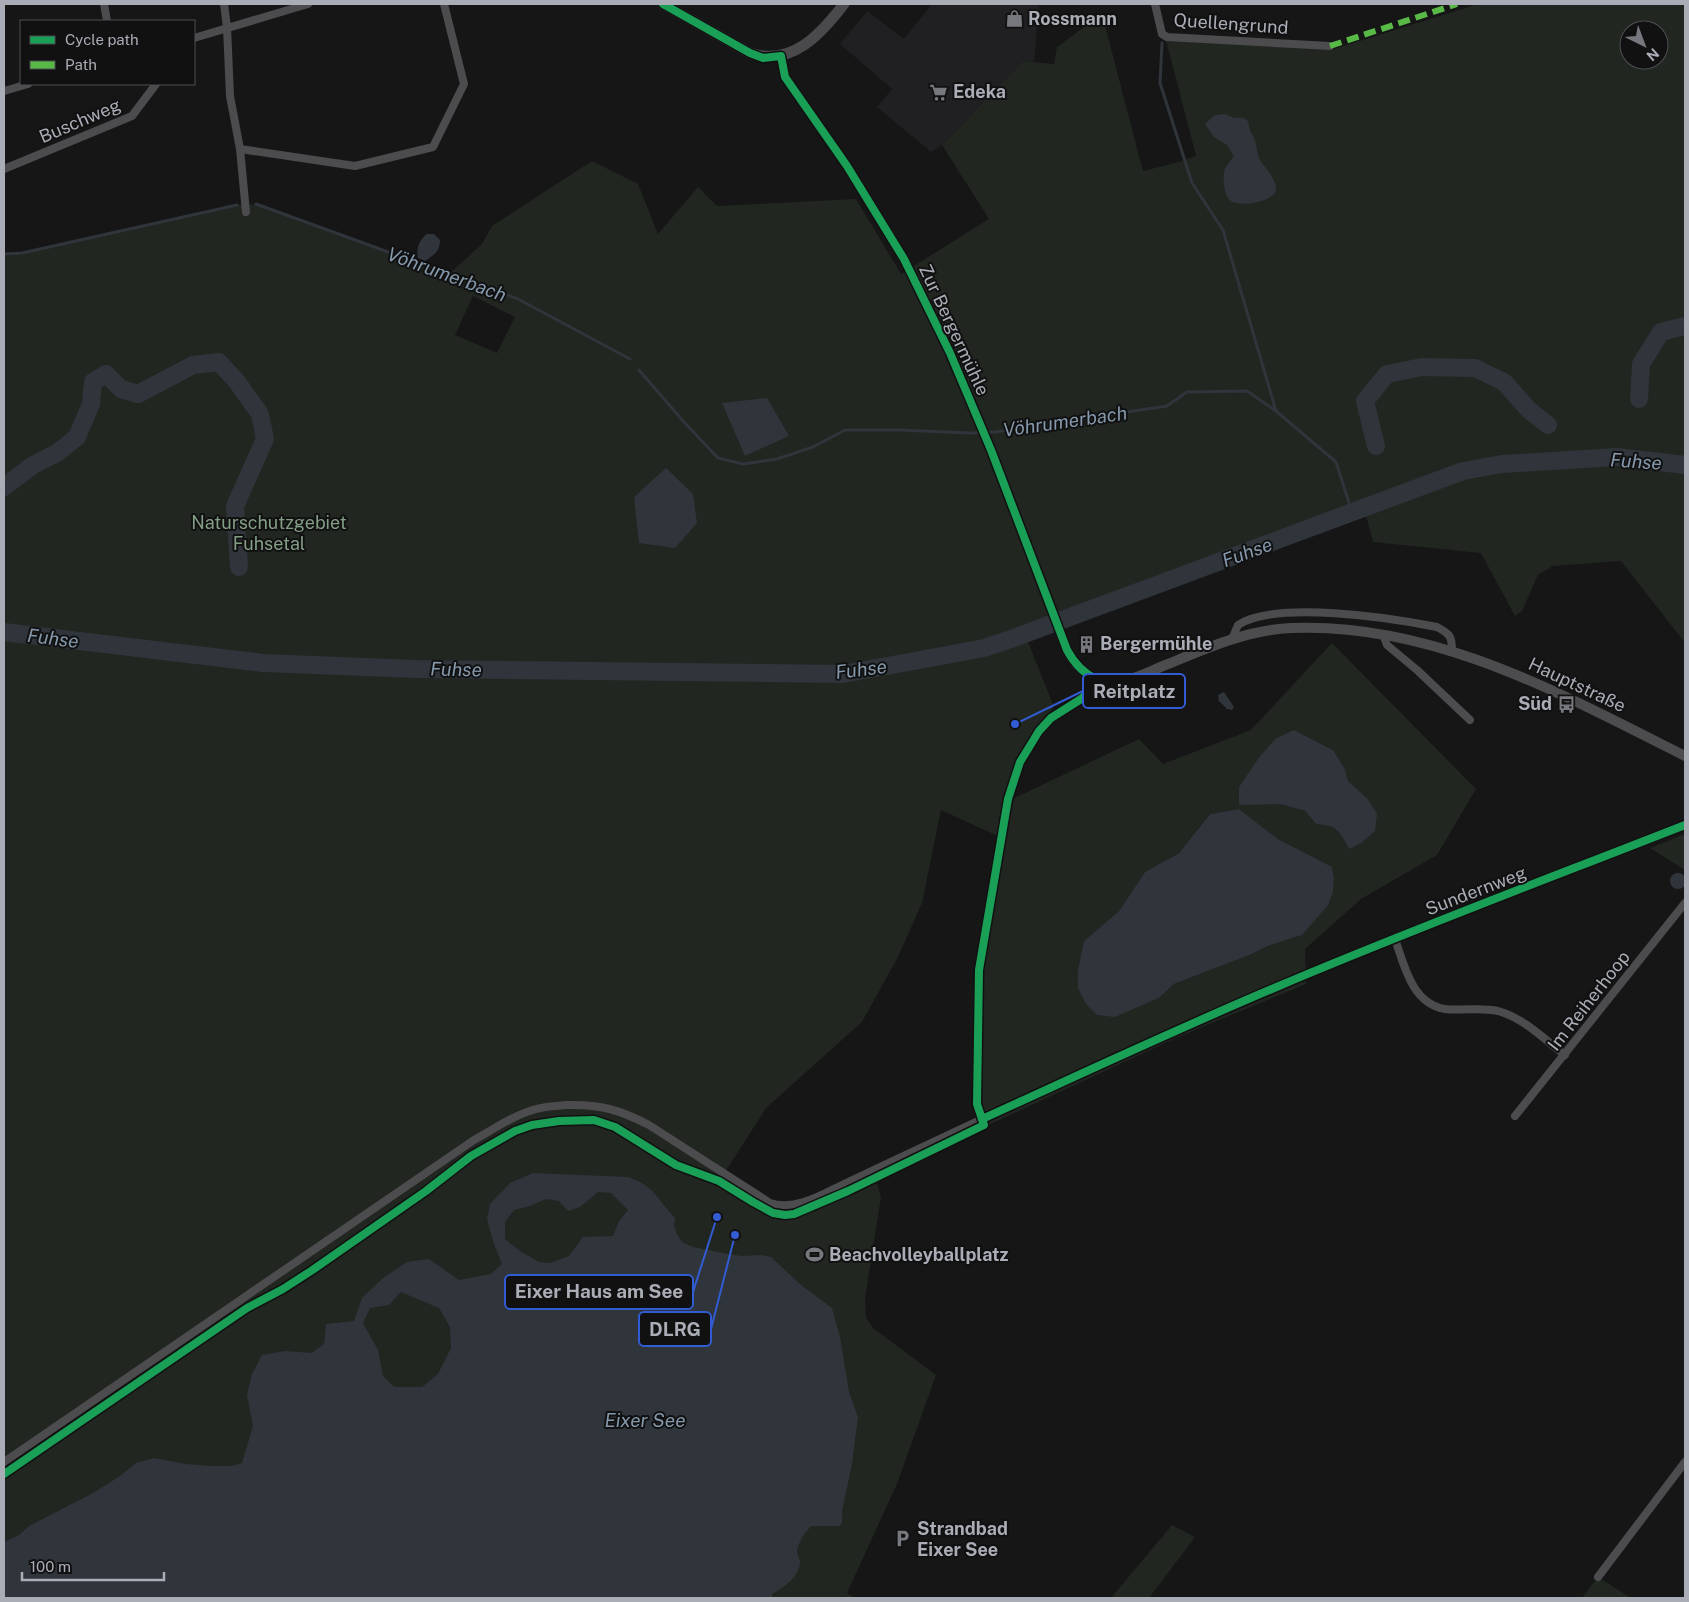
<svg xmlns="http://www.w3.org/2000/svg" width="1689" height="1602" viewBox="0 0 1689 1602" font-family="'Public Sans',sans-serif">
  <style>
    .built { fill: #202022 }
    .green { fill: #212621; fill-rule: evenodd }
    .water { fill: #2f353b; fill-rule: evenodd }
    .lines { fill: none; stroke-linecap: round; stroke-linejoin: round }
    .stream { stroke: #2f353b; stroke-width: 3 }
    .river { stroke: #2f353b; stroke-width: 18 }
    .minor { stroke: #4c4c4f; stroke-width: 8 }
    .tertiary { stroke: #4c4c4f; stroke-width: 10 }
    .secondary { stroke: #4a4a4d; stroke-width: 11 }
    .quiet { stroke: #58b947; stroke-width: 6; stroke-dasharray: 12 6; stroke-linecap: butt }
    .cycleway-casing { stroke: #111112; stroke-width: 11 }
    .cycleway { stroke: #1a9f57; stroke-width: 8 }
    .labels { text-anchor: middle; stroke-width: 4; stroke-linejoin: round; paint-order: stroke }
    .poi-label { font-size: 18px; font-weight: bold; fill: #aaadb6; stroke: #111112; text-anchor: start }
    .street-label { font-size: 18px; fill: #aaadb6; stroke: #111112 }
    .park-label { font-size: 18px; fill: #839e85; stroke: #111112 }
    .water-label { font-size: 19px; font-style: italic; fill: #8599ac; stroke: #111112 }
    .leader { fill: none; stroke: #325cd3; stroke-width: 2 }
    .callout-dot { fill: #325cd3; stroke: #111112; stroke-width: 2 }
    .callout { fill: #111112; stroke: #325cd3; stroke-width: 2 }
    .callout-label { font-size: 19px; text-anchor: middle; font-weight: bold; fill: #aaadb6 }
  </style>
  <rect width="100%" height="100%" fill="#161617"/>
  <path class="built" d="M 932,4 L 1039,4 L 1034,62 L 1023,61 L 942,145 L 931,152 L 877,107 L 892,89 L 840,44 L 867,11 L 904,39 Z"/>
  <g class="green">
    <path d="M 1478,4 L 1685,4 L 1685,643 L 1621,561 L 1553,566 L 1538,575 L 1522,611 L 1515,616 L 1481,553 L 1373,542 L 1363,504 L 983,644 L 837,671 L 835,676 L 843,676 L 984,651 L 1026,637 L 1054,707 C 1031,733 1010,764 1010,800 L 1139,739 L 1163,764 L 1251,730 L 1332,643 L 1476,789 L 1437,855 L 1361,899 L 1305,949 L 1306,984 L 1176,1038 L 980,1129 L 984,968 L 1002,838 L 941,810 L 922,903 L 898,957 L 862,1022 L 766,1108 L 722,1177 L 769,1207 L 776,1215 L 793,1216 L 817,1207 L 876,1180 L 881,1197 L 865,1298 L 866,1317 L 873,1328 L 936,1375 L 897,1484 L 847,1593 L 855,1598 L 4,1598 L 4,1473 L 166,1355 L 4,1459 L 4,254 L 22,253 L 237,205 L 256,204 L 449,274 L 482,244 L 492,226 L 592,161 L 638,184 L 658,234 L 698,187 L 717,206 L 856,199 L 901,274 L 989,219 L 942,145 L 1023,61 L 1054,64 L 1057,47 L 1102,14 L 1143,171 L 1182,161 L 1196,156 L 1166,40 L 1331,50 ZM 1629,30 L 1659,30 L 1659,60 L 1629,60 ZM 473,296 L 515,317 L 497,353 L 455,335 ZM 1294,730 L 1333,750 L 1345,769 L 1348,781 L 1367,798 L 1343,836 L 1329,824 L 1316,824 L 1305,811 L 1280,804 ZM 1239,809 L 1278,839 L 1331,867 L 1334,879 L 1333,892 L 1302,935 L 1268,946 L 1252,954 L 1174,984 L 1159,998 L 1115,1016 L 1097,1015 L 1078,969 L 1084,941 L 1119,911 L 1145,872 L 1179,853 L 1210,814 Z"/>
    <path d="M 1685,834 L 1685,870 L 1650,848 Z"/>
    <path d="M 1172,1525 L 1195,1537 L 1149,1598 L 1111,1598 Z"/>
    <path d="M 1598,1577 L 1631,1598 L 1582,1598 Z"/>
  </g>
  <g class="water">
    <path d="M 1225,114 C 1227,115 1229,116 1232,117 C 1237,119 1242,116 1247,120 C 1249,123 1249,127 1250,131 C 1252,134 1254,137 1255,141 C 1257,147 1257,154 1260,160 C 1265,168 1277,179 1276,190 C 1274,202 1240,207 1231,201 C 1224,198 1222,176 1225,169 C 1227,165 1231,160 1234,156 L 1227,145 L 1214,137 L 1205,124 L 1215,115 Z"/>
    <path d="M 427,234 L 434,234 L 440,240 C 440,251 434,255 425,261 L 418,258 C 416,248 419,240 427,234 Z"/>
    <path d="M 767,398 L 789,436 L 745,456 L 722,403 Z"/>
    <path d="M 666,468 L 693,494 L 697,523 L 675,548 L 639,543 L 634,497 Z"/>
    <path d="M 1224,692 L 1234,707 L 1232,710 L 1227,709 L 1219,701 L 1218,695 Z"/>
    <path d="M 1294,730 L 1333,750 L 1345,769 L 1348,781 L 1367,798 L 1377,814 L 1375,831 L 1361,843 L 1349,849 C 1340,831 1336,825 1316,824 L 1305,811 L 1280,804 L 1239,805 L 1239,787 L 1258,759 L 1275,739 Z"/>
    <path d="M 1239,809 L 1278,839 L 1332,867 L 1334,879 L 1333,892 L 1328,905 L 1302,935 L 1268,946 L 1252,954 L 1174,984 L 1159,998 L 1115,1017 L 1097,1015 L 1086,1004 L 1078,988 L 1078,969 L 1084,941 L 1119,911 L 1145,872 L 1179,853 L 1210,814 Z"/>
    <circle cx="1678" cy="881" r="8"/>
    <path d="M 533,1173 L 628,1177 C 656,1187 656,1198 675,1218 L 674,1225 L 677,1234 L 682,1242 L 693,1247 L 728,1254 L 742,1256 L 761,1255 L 771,1257 L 801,1285 L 832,1308 L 840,1337 L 849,1392 L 858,1417 L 852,1464 L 842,1511 L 842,1524 L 839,1526 L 811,1526 L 802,1537 L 797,1549 C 797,1554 799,1557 800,1561 C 800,1577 784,1587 772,1594 L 773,1598 L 4,1598 L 4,1542 L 19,1535 L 29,1526 L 93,1493 L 120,1476 L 136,1463 L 154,1458 L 186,1464 L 211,1466 L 232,1466 L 242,1463 L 253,1426 L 247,1395 L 252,1374 L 262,1355 L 285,1351 L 312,1353 L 324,1344 L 326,1324 L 354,1321 L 362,1298 L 383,1278 L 407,1262 L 429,1259 L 459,1280 L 491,1274 L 502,1264 L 493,1241 L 487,1219 L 490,1204 L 510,1183 ZM 598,1192 L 611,1193 L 628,1210 L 619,1221 L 613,1236 L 583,1237 L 569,1256 L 550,1263 L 539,1262 L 520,1251 L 505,1239 L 505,1222 L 514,1210 L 530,1206 L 546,1199 L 559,1201 L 568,1211 L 580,1207 ZM 401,1292 L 439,1308 L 450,1327 L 451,1348 L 438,1374 L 422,1387 L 394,1387 L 383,1376 L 378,1350 L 363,1323 L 370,1308 L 389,1305 Z"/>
  </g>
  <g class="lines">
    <g class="stream">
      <path d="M 1162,43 L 1160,83 L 1192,183 L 1223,230 L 1276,411"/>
      <path d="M 256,204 L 518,299 L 630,359"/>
      <path d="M 4,254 L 22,253 L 237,205"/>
      <path d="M 639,370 L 684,422 L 718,458 L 743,464 L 777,459 L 813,447 L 845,430 L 899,430 L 970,433 L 995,432 L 1167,406 L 1187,392 L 1247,391 L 1276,411 L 1336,462 L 1352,512"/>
    </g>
    <g class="river">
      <path d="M 1639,399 L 1641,364 L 1661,332 L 1685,326"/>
      <path d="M 1376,446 L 1365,401 L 1387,374 L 1422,367 L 1475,368 L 1504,382 L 1529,410 L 1548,425"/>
      <path d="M 4,487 L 33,465 L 57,453 L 77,437 L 91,404 L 93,382 L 106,374 L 121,389 L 138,394 L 193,365 L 219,362 L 237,382 L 260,414 L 265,439 L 235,506 L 239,567"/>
      <path d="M 4,632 L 263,663 L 416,669 L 843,674 L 947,655 L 984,648 L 1011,639 L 1463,471 L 1502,464 L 1617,457 L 1685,465"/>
    </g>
    <g class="minor">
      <path d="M 104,4 L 107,21"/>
      <path d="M 224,4 L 227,27 L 230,96 L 240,149 L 355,166 L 433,147 L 464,84 L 444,4"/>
      <path d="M 1155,4 L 1162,34 L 1167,37 L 1330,46"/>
      <path d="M 194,38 L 308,4"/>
      <path d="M 4,91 L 28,84"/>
      <path d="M 240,149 L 246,212"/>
      <path d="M 4,169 L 132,116 L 156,84"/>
      <path d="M 1383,634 L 1387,645 L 1417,670 L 1470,720"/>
      <path d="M 1232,639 L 1238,625 C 1276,600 1392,618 1437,627 C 1450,634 1452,636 1452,651"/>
      <path d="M 1027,750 L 1039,731 L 1051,718 L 1081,699 L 1089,692 L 1096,679"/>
      <path d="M 1395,939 C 1404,965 1412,1004 1445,1009 C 1463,1011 1481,1007 1498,1011 C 1524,1018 1545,1040 1565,1055"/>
      <path d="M 1515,1116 L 1685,903"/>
      <path d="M 4,1462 L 474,1140 C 494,1129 514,1115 536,1109 C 546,1106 557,1106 567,1105 C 600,1104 620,1110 649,1125 L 770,1203 C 796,1211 821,1195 844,1184 C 988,1116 1132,1048 1279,986 C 1413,929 1550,878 1685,825"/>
      <path d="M 1598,1577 L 1685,1462"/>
    </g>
    <path class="tertiary" d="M 781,56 L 785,77 L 847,166 L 904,259 L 950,353 L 991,450 L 1067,650 C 1077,670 1095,684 1118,682 C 1135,680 1152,670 1168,664 C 1207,648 1247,630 1291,628 C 1434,622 1561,694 1685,756"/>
    <path class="secondary" d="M 663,4 L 750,53 C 792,67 821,34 844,4"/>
    <path class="quiet" d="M 1330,46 L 1457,4"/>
    <defs>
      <g id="cycleway">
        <path d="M 982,1119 C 1081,1074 1179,1028 1279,986 C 1413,929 1550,878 1685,825"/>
        <path d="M 4,1474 L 247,1308 L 283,1289 L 311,1271 L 426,1191 L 471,1156 L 515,1131 L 532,1125 L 559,1121 L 594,1120 L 615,1127 L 676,1165 L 719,1181 L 753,1202 L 773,1213 L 785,1215 L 794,1214 L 848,1191 L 984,1125 L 977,1104 L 979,970 L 1008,799 L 1020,762 L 1039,731 L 1051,718 L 1081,699 L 1089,692 L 1096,679 C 1083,673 1074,663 1067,650 L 991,450 L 950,353 L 904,259 L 847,166 L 785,77 L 781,56 L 763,58 L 750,53 L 663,4"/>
      </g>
    </defs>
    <use href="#cycleway" class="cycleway-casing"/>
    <use href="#cycleway" class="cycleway"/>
  </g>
  <defs>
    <symbol id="shop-bare" viewBox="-9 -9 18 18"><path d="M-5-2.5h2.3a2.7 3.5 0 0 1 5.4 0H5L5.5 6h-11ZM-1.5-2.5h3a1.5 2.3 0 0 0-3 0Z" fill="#76787e" stroke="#111112" stroke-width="2.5" paint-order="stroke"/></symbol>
    <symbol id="supermarket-bare" viewBox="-9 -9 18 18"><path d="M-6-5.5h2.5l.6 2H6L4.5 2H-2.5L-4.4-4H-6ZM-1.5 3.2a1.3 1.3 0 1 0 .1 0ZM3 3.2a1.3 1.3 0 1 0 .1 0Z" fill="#76787e" stroke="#111112" stroke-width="2.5" paint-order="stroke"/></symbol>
    <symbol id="building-bare" viewBox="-9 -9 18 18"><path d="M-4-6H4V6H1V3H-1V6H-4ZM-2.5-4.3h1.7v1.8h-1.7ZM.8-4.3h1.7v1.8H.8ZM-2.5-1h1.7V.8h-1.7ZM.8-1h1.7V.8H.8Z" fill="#76787e" stroke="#111112" stroke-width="2.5" paint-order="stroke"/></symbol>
    <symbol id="bus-bare" viewBox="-9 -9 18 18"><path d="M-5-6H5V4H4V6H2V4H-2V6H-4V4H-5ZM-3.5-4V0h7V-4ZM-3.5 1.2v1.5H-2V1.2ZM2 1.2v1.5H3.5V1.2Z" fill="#76787e" stroke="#111112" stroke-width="2.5" paint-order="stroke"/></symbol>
    <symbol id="stadium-bare" viewBox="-9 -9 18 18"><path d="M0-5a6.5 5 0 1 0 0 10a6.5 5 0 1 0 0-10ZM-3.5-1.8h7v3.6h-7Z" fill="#76787e" stroke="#111112" stroke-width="2.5" paint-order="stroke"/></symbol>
    <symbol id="parking-bare" viewBox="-9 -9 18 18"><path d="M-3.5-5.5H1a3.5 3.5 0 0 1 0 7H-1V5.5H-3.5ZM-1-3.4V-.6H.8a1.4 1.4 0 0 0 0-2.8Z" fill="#76787e" stroke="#111112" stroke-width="2.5" paint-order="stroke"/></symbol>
  </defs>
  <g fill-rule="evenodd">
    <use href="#shop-bare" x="1002" y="6" width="25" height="25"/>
    <use href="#supermarket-bare" x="926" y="80" width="25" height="25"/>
    <use href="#building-bare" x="1074" y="632" width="25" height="25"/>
    <use href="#bus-bare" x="1554" y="692" width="25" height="25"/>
    <use href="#stadium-bare" x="802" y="1242" width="25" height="25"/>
    <use href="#parking-bare" x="890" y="1526" width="25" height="25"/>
  </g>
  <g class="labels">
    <g class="poi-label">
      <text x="1028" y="25">Rossmann</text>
      <text x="953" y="98">Edeka</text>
      <text x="1100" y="650">Bergermühle</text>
      <text x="1552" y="710" text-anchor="end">Süd</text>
      <text x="829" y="1261">Beachvolleyballplatz</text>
      <text x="917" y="1535">Strandbad<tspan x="917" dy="21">Eixer See</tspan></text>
    </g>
    <g class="street-label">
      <text transform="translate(1231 24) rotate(4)" y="6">Quellengrund</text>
      <text transform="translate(80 121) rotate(-23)" y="6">Buschweg</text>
      <text transform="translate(954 330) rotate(65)" y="6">Zur Bergermühle</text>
      <text transform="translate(1577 685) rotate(25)" y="6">Hauptstraße</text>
      <text transform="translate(1476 891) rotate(-21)" y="6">Sundernweg</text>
      <text transform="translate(1589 1001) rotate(-52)" y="6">Im Reiherhoop</text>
    </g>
    <g class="park-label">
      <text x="269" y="529">Naturschutzgebiet<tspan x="269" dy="21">Fuhsetal</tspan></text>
    </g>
    <g class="water-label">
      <text transform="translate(447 274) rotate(20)" y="7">Vöhrumerbach</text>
      <text transform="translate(1065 421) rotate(-8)" y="7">Vöhrumerbach</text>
      <text transform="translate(1636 461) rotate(4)" y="7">Fuhse</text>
      <text transform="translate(1247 552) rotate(-20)" y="7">Fuhse</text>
      <text transform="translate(53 638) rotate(7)" y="7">Fuhse</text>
      <text transform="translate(456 669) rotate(1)" y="7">Fuhse</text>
      <text transform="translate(861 669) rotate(-7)" y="7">Fuhse</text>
      <text x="645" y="1427">Eixer See</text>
    </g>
  </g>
  <path class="leader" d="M1015 724L1083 691M717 1217L693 1292M735 1235L711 1329"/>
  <g class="callout-dot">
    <circle cx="1015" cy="724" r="5"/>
    <circle cx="717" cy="1217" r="5"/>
    <circle cx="735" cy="1235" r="5"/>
  </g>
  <g class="callout">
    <rect x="1083" y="674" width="102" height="34" rx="5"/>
    <rect x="505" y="1275" width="188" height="34" rx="5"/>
    <rect x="639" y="1312" width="72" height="34" rx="5"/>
  </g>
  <g class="callout-label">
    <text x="1134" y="698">Reitplatz</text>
    <text x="599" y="1298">Eixer Haus am See</text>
    <text x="675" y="1336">DLRG</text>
  </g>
  <rect width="1689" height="1602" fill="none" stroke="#aaadb6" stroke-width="10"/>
  <rect x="20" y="20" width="175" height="65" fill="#111112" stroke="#4e4f54"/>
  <rect x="30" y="36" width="25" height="8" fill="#1a9f57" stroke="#4e4f54"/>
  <text x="65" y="45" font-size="15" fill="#aaadb6">Cycle path</text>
  <rect x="30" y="61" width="25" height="8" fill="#58b947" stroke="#4e4f54"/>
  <text x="65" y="70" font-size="15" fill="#aaadb6">Path</text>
  <g transform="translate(1644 45) rotate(138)"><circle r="24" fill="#111112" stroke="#4e4f54"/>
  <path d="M0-4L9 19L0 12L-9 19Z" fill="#76787e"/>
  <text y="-8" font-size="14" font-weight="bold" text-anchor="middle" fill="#aaadb6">N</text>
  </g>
  <path d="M22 1572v8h142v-8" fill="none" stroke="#aaadb6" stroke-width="2.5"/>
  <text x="30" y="1572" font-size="15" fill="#aaadb6" stroke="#111112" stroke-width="4" paint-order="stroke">100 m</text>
</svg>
